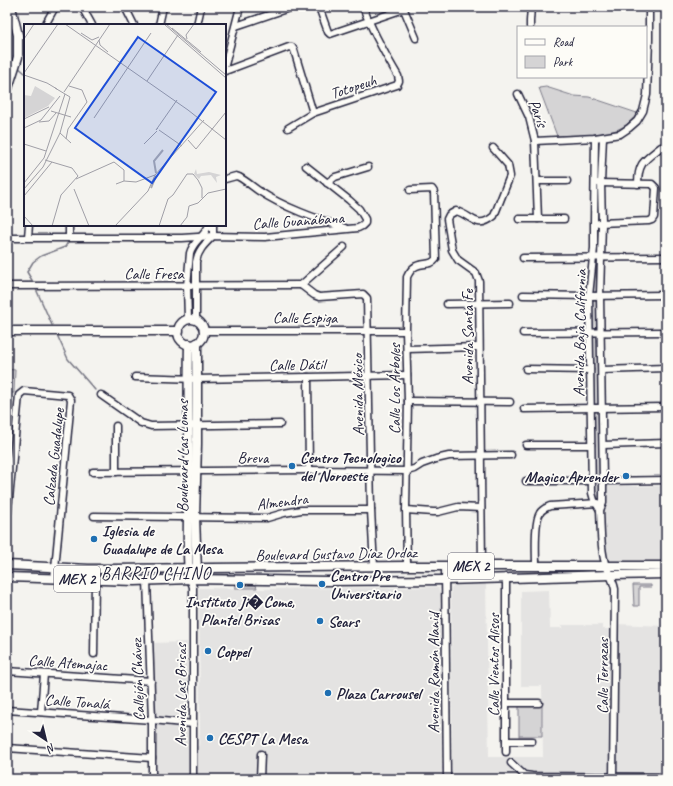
<svg xmlns="http://www.w3.org/2000/svg" width="673" height="786" viewBox="0 0 673 786" font-family="Caveat,sans-serif">
  <style>
    .built { fill: #e4e3e2 }
    .green { fill: #d5d4d5; stroke: #7c7b88 }
    .lines { fill: none; stroke-linecap: round; stroke-linejoin: round }
    .stream { stroke: #757582; stroke-width: 1.5 }
    .minor-casing { stroke: #22223b; stroke-width: 9 }
    .major-casing { stroke: #22223b; stroke-width: 11 }
    .minor { stroke: #fdfcf7; stroke-width: 6 }
    .major { stroke: #fdfcf7; stroke-width: 8 }
    .poi-dot { fill: #1f6fb2; stroke: #fdfcf7; stroke-width: 1.5 }
    .labels { text-anchor: middle; stroke-width: 3.5; stroke-linejoin: round; paint-order: stroke }
    .shield { fill: #fdfcf7; stroke: #646373; stroke-width: 1 }
    .shield-label { font-size: 15px; font-weight: bold; fill: #22223b }
    .street-label { font-size: 16px; fill: #22223b; stroke: #fdfcf7 }
    .poi-label { font-size: 16px; font-weight: bold; fill: #22223b; stroke: #fdfcf7; text-anchor: start }
    .neighbourhood-label { font-size: 17px; letter-spacing: 1px; fill: #22223b; stroke: #fdfcf7 }
    .inset-river { fill: none; stroke: #acacb2; stroke-width: 2 }
    .inset-road { fill: none; stroke: #a09fa7; stroke-width: 1 }
    .view { fill: #1d4ed8; fill-opacity: 0.15; stroke: #1d4ed8; stroke-width: 2 }
    .inset-edge { fill: none; stroke: #22223b; stroke-width: 2 }
  </style>
  <rect width="100%" height="100%" fill="#f4f3ef"/>
  <filter id="ink" filterUnits="userSpaceOnUse"><feTurbulence type="fractalNoise" baseFrequency=".025" numOctaves="2"/><feDisplacementMap in="SourceGraphic" scale="8" xChannelSelector="R" yChannelSelector="G"/><feConvolveMatrix kernelMatrix="1 2 1 2 8 2 1 2 1" color-interpolation-filters="sRGB"/></filter>
  <g filter="url(#ink)">
    <g class="built">
      <path d="M 602,486 L 666,486 L 666,566 L 604,565 Z"/>
      <path d="M 457,583 L 486,583 L 489,757 L 543,757 L 542,686 L 521,686 L 521,591 L 549,590 L 550,628 L 562,628 L 562,625 L 603,625 L 603,629 L 615,629 L 615,624 L 666,626 L 666,779 L 452,779 L 451,588 Z"/>
      <path d="M 438,587 L 441,595 L 442,779 L 155,779 L 151,643 L 187,642 L 188,744 L 199,746 L 200,730 L 199,588 L 265,589 Z"/>
    </g>
    <g class="green">
      <path d="M 546,87 L 574,96 L 589,97 L 637,113 C 622,139 583,135 557,136 L 539,88 Z"/>
      <path d="M 599,260 L 597,293 L 591,294 L 595,261 Z"/>
      <path d="M 592,300 L 597,300 L 597,330 L 593,330 Z"/>
      <path d="M 593,336 L 599,336 L 599,405 L 594,405 Z"/>
      <path d="M 7,369 L 15,370 L 14,393 L 7,393 Z"/>
      <path d="M 599,411 L 601,495 L 600,500 L 597,500 L 594,494 L 593,412 Z"/>
      <path d="M 236,585 L 256,585 L 257,588 L 235,588 L 235,586 Z"/>
      <path d="M 633,585 L 651,585 L 651,587 L 639,587 L 639,606 L 634,606 Z"/>
      <rect x="519" y="706" width="23" height="30"/>
    </g>
    <g class="lines">
      <g class="stream">
        <path d="M 7,57 L 13,62"/>
        <path d="M 17,66 L 25,73"/>
        <path d="M 33,282 L 27,272 L 33,262 L 41,256 L 65,247 L 69,240"/>
        <path d="M 36,289 L 52,325"/>
        <path d="M 58,337 L 68,359 L 95,390"/>
      </g>
      <defs>
        <g id="minor">
          <path d="M 82,7 L 92,25"/>
          <path d="M 125,7 L 134,25"/>
          <path d="M 319,7 L 328,32 L 330,34 L 404,9"/>
          <path d="M 403,7 L 416,38"/>
          <path d="M 45,25 L 55,7"/>
          <path d="M 159,25 L 163,7"/>
          <path d="M 197,25 L 201,7"/>
          <path d="M 236,26 L 292,7"/>
          <path d="M 530,27 L 530,21 L 531,7"/>
          <path d="M 225,65 L 240,7"/>
          <path d="M 225,71 L 289,47 L 292,47 L 294,50 L 313,113"/>
          <path d="M 518,94 L 529,117 L 535,141 L 538,219"/>
          <path d="M 288,128 L 313,113 L 397,85 L 399,81 L 398,76 C 385,54 372,31 363,7"/>
          <path d="M 603,137 L 601,183 L 602,223 L 600,296 L 603,481 L 603,503 L 600,510 C 601,527 600,546 605,563 C 608,572 613,579 615,589 L 613,779"/>
          <path d="M 595,138 L 594,222 L 594,248 L 589,296 L 592,493 L 594,500 L 600,510"/>
          <path d="M 535,141 L 595,138 L 620,134 L 629,128 L 637,121 L 643,111 L 647,95 L 649,40 L 649,7"/>
          <path d="M 225,179 L 236,176 L 239,177 C 246,181 252,186 259,191 C 285,208 315,218 345,228"/>
          <path d="M 537,181 L 567,181"/>
          <path d="M 327,183 L 335,177 L 368,167"/>
          <path d="M 598,183 L 652,184 L 656,188 L 654,217 L 652,220 L 649,221 L 599,223"/>
          <path d="M 638,184 C 638,162 645,160 661,147"/>
          <path d="M 519,219 L 564,219"/>
          <path d="M 28,237 L 29,225"/>
          <path d="M 69,237 L 69,225"/>
          <path d="M 7,238 L 182,238 L 213,236 L 265,237 L 358,228 L 362,226 L 365,223 L 365,219 L 359,209 L 349,200 L 306,166"/>
          <path d="M 523,258 L 666,257"/>
          <path d="M 301,285 L 314,295 L 319,297 L 363,294 L 367,298 L 371,510 L 374,567"/>
          <path d="M 301,285 L 344,247"/>
          <path d="M 7,286 L 301,285"/>
          <path d="M 523,295 L 589,296 L 665,295"/>
          <path d="M 447,304 L 510,303"/>
          <path d="M 188,319 L 187,286 L 190,253 C 193,241 205,236 209,225"/>
          <path d="M 196,320 L 196,262 C 198,250 205,244 213,236 L 213,225"/>
          <path d="M 204,331 L 406,331"/>
          <path d="M 523,333 L 666,332"/>
          <path d="M 407,349 L 479,347"/>
          <path d="M 526,369 L 590,370"/>
          <path d="M 602,370 L 666,368"/>
          <path d="M 135,377 L 196,379 L 308,377 L 407,375"/>
          <path d="M 308,377 L 309,470"/>
          <path d="M 101,395 L 141,423 L 151,426 L 280,424"/>
          <path d="M 408,401 L 510,402"/>
          <path d="M 524,409 L 666,407"/>
          <path d="M 116,426 L 116,472"/>
          <path d="M 526,445 L 591,445"/>
          <path d="M 603,445 L 666,443"/>
          <path d="M 93,472 L 309,470 L 407,471 L 414,469 L 422,464 L 436,459 L 449,456 L 511,455"/>
          <path d="M 526,481 L 592,481"/>
          <path d="M 603,481 L 666,480"/>
          <path d="M 406,510 L 433,512 L 438,512 L 458,507 L 481,508"/>
          <path d="M 94,516 L 267,518 L 284,513 L 301,510 L 371,510"/>
          <path d="M 7,520 L 19,395 L 24,391 L 68,395 L 71,400 L 54,579"/>
          <path d="M 407,566 L 406,510 L 408,401 L 406,331 L 407,277 C 416,257 429,269 436,259 L 434,192 L 432,189 L 410,190"/>
          <path d="M 445,566 L 447,779"/>
          <path d="M 482,566 L 479,281 L 476,273 L 458,260 L 452,250 L 447,219 L 449,215 L 456,211 C 472,215 476,231 494,216 L 510,176 L 508,165 L 493,148"/>
          <path d="M 536,566 C 536,554 534,522 540,513 C 542,509 546,508 550,506 L 598,503"/>
          <path d="M 506,577 L 506,752"/>
          <path d="M 190,579 L 193,587 L 193,779"/>
          <path d="M 147,580 L 152,720 L 152,779"/>
          <path d="M 94,654 L 95,580"/>
          <path d="M 7,671 L 151,681"/>
          <path d="M 506,703 L 539,703"/>
          <path d="M 7,710 L 152,720 L 193,724"/>
          <path d="M 41,712 L 44,674"/>
          <path d="M 506,741 L 532,741"/>
          <path d="M 7,748 L 152,758"/>
          <path d="M 511,763 L 524,775 L 532,776 L 666,777"/>
          <path d="M 260,779 L 261,754"/>
        </g>
        <g id="major">
          <path d="M 7,91 L 18,57 L 18,35 L 11,7"/>
          <circle cx="191" cy="332" r="13"/>
          <path d="M 7,331 L 179,331"/>
          <path d="M 189,344 C 188,386 189,427 189,469 C 189,504 186,539 189,573"/>
          <path d="M 7,565 L 88,569 L 112,569 L 407,566 L 666,566"/>
          <path d="M 197,572 L 195,517 L 197,444 L 197,343"/>
          <path d="M 7,577 L 135,581 L 190,579 L 327,581 L 445,580 L 611,575 L 666,574"/>
        </g>
      </defs>
      <use href="#minor" class="minor-casing"/>
      <use href="#major" class="major-casing"/>
      <use href="#minor" class="minor"/>
      <use href="#major" class="major"/>
    </g>
  </g>
  <g class="poi-dot">
    <circle cx="292" cy="466" r="4"/>
    <circle cx="626" cy="476" r="4"/>
    <circle cx="94" cy="539" r="4"/>
    <circle cx="322" cy="584" r="4"/>
    <circle cx="240" cy="585" r="4"/>
    <circle cx="320" cy="621" r="4"/>
    <circle cx="208" cy="651" r="4"/>
    <circle cx="328" cy="693" r="4"/>
    <circle cx="210" cy="738" r="4"/>
  </g>
  <g class="labels">
    <g class="shield">
      <rect x="448" y="553" width="46" height="26" rx="3"/>
      <rect x="54" y="566" width="46" height="26" rx="3"/>
    </g>
    <g class="shield-label">
      <text x="471" y="571">MEX 2</text>
      <text x="77" y="584">MEX 2</text>
    </g>
    <g class="street-label">
      <text transform="translate(353 86) rotate(-18)" y="6">Totopeuh</text>
      <text transform="translate(539 113) rotate(70)" y="6">París</text>
      <text transform="translate(298 220) rotate(-4)" y="6">Calle Guanábana</text>
      <text x="154" y="279">Calle Fresa</text>
      <text x="305" y="323">Calle Espiga</text>
      <text transform="translate(579 333) rotate(-89)" y="6">Avenida Baja California</text>
      <text transform="translate(467 337) rotate(-90)" y="6">Avenida Santa Fe</text>
      <text transform="translate(297 364) rotate(-1)" y="6">Calle Dátil</text>
      <text transform="translate(394 389) rotate(-90)" y="6">Calle Los Árboles</text>
      <text transform="translate(357 395) rotate(-91)" y="6">Avenida México</text>
      <text transform="translate(182 456) rotate(-90)" y="6">Boulevard Las Lomas</text>
      <text transform="translate(53 457) rotate(-84)" y="6">Calzada Guadalupe</text>
      <text x="253" y="463">Breva</text>
      <text transform="translate(282 501) rotate(-7)" y="6">Almendra</text>
      <text transform="translate(336 553) rotate(-1)" y="6">Boulevard Gustavo Díaz Ordaz</text>
      <text transform="translate(68 662) rotate(4)" y="6">Calle Atemajac</text>
      <text transform="translate(493 665) rotate(-90)" y="6">Calle Vientos Alisos</text>
      <text transform="translate(433 673) rotate(-90)" y="6">Avenida Ramón Alanid</text>
      <text transform="translate(602 676) rotate(-90)" y="6">Calle Terrazas</text>
      <text transform="translate(137 680) rotate(-92)" y="6">Callejón Chávez</text>
      <text transform="translate(180 695) rotate(-90)" y="6">Avenida Las Brisas</text>
      <text transform="translate(77 701) rotate(4)" y="6">Calle Tonalá</text>
    </g>
    <g class="poi-label">
      <text x="300" y="463">Centro Tecnologico<tspan x="300" dy="18">del Noroeste</tspan></text>
      <text x="618" y="482" text-anchor="end">Magico Aprender</text>
      <text x="102" y="536">Iglesia de<tspan x="102" dy="18">Guadalupe de La Mesa</tspan></text>
      <text x="330" y="581">Centro Pre<tspan x="330" dy="18">Universitario</tspan></text>
      <text x="240" y="607" text-anchor="middle">Instituto Ji�Come,<tspan x="240" dy="18">Plantel Brisas</tspan></text>
      <text x="328" y="627">Sears</text>
      <text x="216" y="657">Coppel</text>
      <text x="336" y="699">Plaza Carrousel</text>
      <text x="218" y="744">CESPT La Mesa</text>
    </g>
    <g class="neighbourhood-label">
      <text x="156" y="579">BARRIO CHINO</text>
    </g>
  </g>
  <g transform="translate(24 24)">
    <rect width="202" height="202" fill="#f4f3ef"/>
    <path d="M 11,62 L 31,74 L 24,82 L 0,94 L 0,71 L 7,72 ZM 172,145 L 173,150 L 185,148 L 197,151 L 192,153 L 193,159 L 187,151 L 177,152 L 175,155 L 170,150 Z" fill="#d5d4d5"/>
    <path class="inset-river" d="M 132,149 L 130,137 L 139,126M 127,164 L 132,152"/>
    <path class="inset-road" d="M 41,0 L 164,86 L 202,116M 140,0 L 202,54M 142,0 L 202,51M 148,4 L 177,28M 57,9 L 68,16 L 75,13M 0,15 L 10,0M 163,15 L 162,11 L 170,0M 75,16 L 76,21 L 84,28M 0,49 L 34,0M 0,51 L 23,59 L 33,65M 123,57 L 154,11M 40,68 L 86,0M 27,87 L 47,93M 70,94 L 127,9M 0,95 L 25,83M 15,98 L 25,97 L 32,89M 0,104 L 17,96 L 36,72M 134,104 L 132,106 L 153,76M 135,106 L 158,122M 36,109 L 47,119M 42,115 L 44,105 L 63,78 L 58,66 L 45,62M 164,116 L 172,125 L 202,88M 0,120 L 22,127M 120,120 L 133,107M 21,136 L 48,144 L 54,152 L 37,171 L 28,202M 52,155 L 90,138 L 100,146 L 100,157M 0,159 L 20,134 L 41,70M 92,160 L 100,157 L 112,158 L 131,151M 0,165 L 19,143 L 36,109 L 46,73 L 31,64M 50,165 L 65,202M 0,172 L 28,138M 0,192 L 9,202M 91,202 L 124,167 L 131,151 L 180,96M 135,202 L 144,175 L 149,171 L 163,150 L 169,150 L 174,156 L 178,164 L 178,174M 156,202 L 163,193 L 165,182 L 174,179 L 184,169 L 202,165"/>
    <path class="view" d="M 114,13 L 192,68 L 128,159 L 51,104 Z"/>
    <rect width="202" height="202" class="inset-edge"/>
  </g>
  <rect width="673" height="786" fill="none" stroke="#fdfcf7" stroke-width="24"/>
  <rect x="12" y="12" width="649" height="762" fill="none" stroke="#22223b" stroke-width="1.5" filter="url(#ink)"/>
  <rect x="517" y="26" width="130" height="52" fill="#fdfcf7" stroke="#a5a5ac"/>
  <rect x="525" y="39" width="20" height="6" fill="#fdfcf7" stroke="#a5a5ac"/>
  <text x="553" y="46" font-size="12" fill="#22223b">Road</text>
  <rect x="525" y="56" width="20" height="12" fill="#d5d4d5" stroke="#a5a5ac"/>
  <text x="553" y="66" font-size="12" fill="#22223b">Park</text>
  <g transform="translate(46 740) rotate(145)" stroke="#fdfcf7" stroke-width="3" paint-order="stroke">
  <path d="M0-3L7 15L0 10L-7 15Z" fill="#22223b"/>
  <text y="-6" font-size="11" font-weight="bold" text-anchor="middle" fill="#22223b">N</text>
  </g>
</svg>
